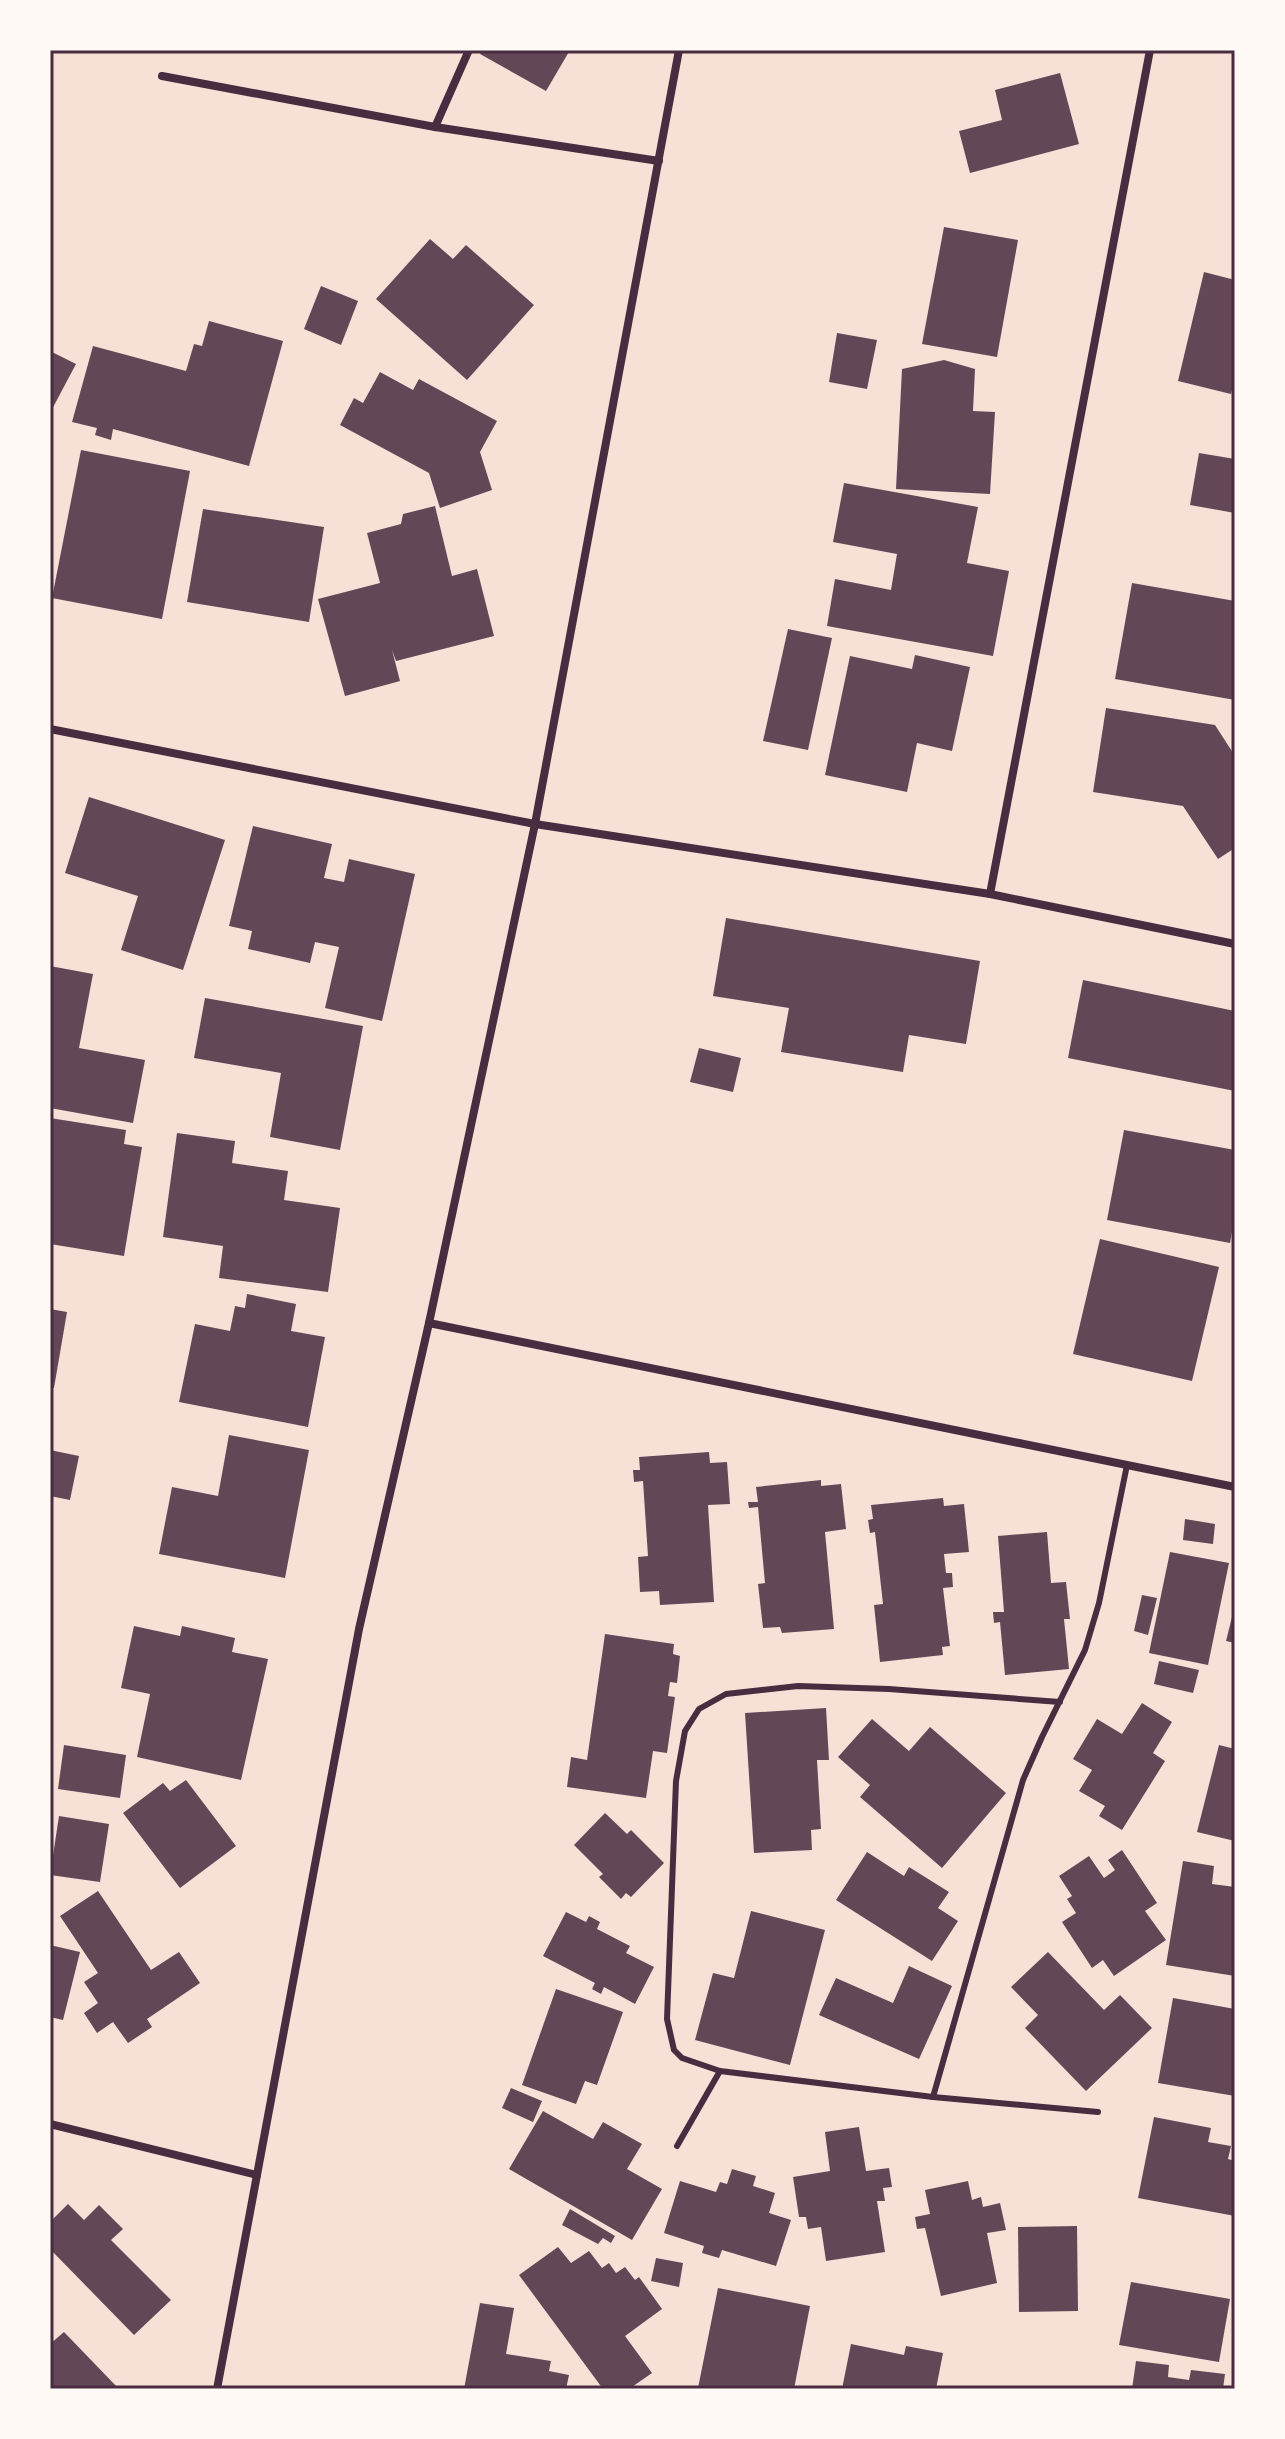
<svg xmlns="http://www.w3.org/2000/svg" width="1285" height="2439" viewBox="0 0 1285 2439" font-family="Manrope,sans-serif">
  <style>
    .building { fill: #644757 }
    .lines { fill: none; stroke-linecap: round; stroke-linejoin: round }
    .service { stroke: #4a2c40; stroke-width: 6 }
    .minor { stroke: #4a2c40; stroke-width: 8 }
    .neatline { fill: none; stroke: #4a2c40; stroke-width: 3 }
  </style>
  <rect width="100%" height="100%" fill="#f7e1d7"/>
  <g class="building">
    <path d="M 482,50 L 570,50 L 546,91 L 480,54 Z"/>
    <path d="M 1060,73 L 1079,144 L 970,173 L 959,131 L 1002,120 L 995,90 Z"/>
    <path d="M 944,227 L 1018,240 L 997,357 L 922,344 Z"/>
    <path d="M 430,239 L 453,259 L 466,245 L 534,305 L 467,380 L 376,299 Z"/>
    <path d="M 1204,272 L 1235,280 L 1235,378 L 1231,394 L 1178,381 Z"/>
    <path d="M 321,286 L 358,301 L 341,345 L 304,329 Z"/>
    <path d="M 209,321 L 283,341 L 249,466 L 113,429 L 111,440 L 95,435 L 97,428 L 72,422 L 93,346 L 186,371 L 194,344 L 202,346 Z"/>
    <path d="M 837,333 L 877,340 L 867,389 L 829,382 Z"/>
    <path d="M 50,351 L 76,364 L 50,413 Z"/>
    <path d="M 944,360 L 975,369 L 973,411 L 995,412 L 990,494 L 896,489 L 902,369 Z"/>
    <path d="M 380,372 L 413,390 L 419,379 L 497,421 L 480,452 L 492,490 L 440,508 L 429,473 L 340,425 L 354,398 L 363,403 Z"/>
    <path d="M 81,450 L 190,471 L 162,619 L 52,598 Z"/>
    <path d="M 1199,453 L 1235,459 L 1235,513 L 1190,505 Z"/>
    <path d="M 844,483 L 978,507 L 967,563 L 1009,571 L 993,656 L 827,626 L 835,579 L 891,590 L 897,554 L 833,542 Z"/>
    <path d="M 435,506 L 452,576 L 477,569 L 494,636 L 396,661 L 392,650 L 400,681 L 345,696 L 318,599 L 380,583 L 367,533 L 401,524 L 403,514 Z"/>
    <path d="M 203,509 L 324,527 L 309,622 L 187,602 Z"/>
    <path d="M 1132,583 L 1235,601 L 1235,700 L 1115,679 Z"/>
    <path d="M 788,629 L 832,638 L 808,750 L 763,741 Z"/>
    <path d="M 915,655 L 970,667 L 952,751 L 917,743 L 907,792 L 825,775 L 850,656 L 912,669 Z"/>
    <path d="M 1106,708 L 1215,725 L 1235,756 L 1235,848 L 1218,859 L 1183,806 L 1093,792 Z"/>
    <path d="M 89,797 L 225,840 L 183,970 L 121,950 L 138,896 L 65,873 Z"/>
    <path d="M 253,826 L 332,844 L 324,878 L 344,882 L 349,859 L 415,874 L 382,1021 L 325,1008 L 339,947 L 315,942 L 310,963 L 248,949 L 252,931 L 229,926 Z"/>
    <path d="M 726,918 L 980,961 L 966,1044 L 909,1035 L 903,1072 L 781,1052 L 789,1008 L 713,996 Z"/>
    <path d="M 50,966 L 93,974 L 79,1048 L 145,1060 L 133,1123 L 50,1108 Z"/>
    <path d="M 1083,980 L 1235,1011 L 1235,1091 L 1068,1058 Z"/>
    <path d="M 205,998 L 363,1026 L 340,1150 L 270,1137 L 281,1073 L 194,1058 Z"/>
    <path d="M 699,1048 L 741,1058 L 733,1092 L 690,1082 Z"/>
    <path d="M 50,1118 L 126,1130 L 124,1144 L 142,1147 L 124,1256 L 50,1244 Z"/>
    <path d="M 1124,1130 L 1235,1150 L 1235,1214 L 1230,1243 L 1107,1220 Z"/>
    <path d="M 177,1133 L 235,1141 L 232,1163 L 288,1171 L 284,1200 L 340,1208 L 328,1292 L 219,1278 L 223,1246 L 163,1237 Z"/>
    <path d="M 1100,1239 L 1219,1267 L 1192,1381 L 1073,1354 Z"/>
    <path d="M 247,1294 L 296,1304 L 291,1331 L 325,1337 L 308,1427 L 179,1402 L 195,1324 L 230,1331 L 235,1306 L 245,1308 Z"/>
    <path d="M 50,1309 L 67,1312 L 54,1388 L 50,1387 Z"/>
    <path d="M 229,1435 L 309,1450 L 285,1578 L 159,1554 L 172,1487 L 218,1496 Z"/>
    <path d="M 50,1450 L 79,1456 L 70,1500 L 50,1496 Z"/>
    <path d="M 709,1452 L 710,1463 L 727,1462 L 730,1504 L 708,1505 L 714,1602 L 660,1605 L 659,1591 L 640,1592 L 638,1557 L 648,1556 L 643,1481 L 634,1482 L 633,1470 L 640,1470 L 639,1457 Z"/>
    <path d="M 821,1480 L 821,1486 L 841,1484 L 846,1529 L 825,1532 L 834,1629 L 782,1633 L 780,1627 L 763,1628 L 758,1584 L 765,1583 L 758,1507 L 749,1508 L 748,1502 L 758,1502 L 756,1487 Z"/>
    <path d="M 943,1498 L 944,1506 L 964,1504 L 969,1552 L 944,1554 L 946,1573 L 952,1573 L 953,1587 L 943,1588 L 950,1646 L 942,1647 L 943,1655 L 880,1662 L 874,1605 L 883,1604 L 875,1532 L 870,1533 L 868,1520 L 873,1519 L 871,1505 Z"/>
    <path d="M 1185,1519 L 1215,1524 L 1213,1544 L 1183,1540 Z"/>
    <path d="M 1047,1532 L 1051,1583 L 1066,1582 L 1070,1619 L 1064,1619 L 1069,1669 L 1005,1675 L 1000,1622 L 994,1623 L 993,1612 L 1004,1612 L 998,1536 Z"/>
    <path d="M 1170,1552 L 1229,1563 L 1208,1665 L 1149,1653 Z"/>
    <path d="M 1142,1595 L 1157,1598 L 1148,1635 L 1134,1631 Z"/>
    <path d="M 1234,1609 L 1235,1609 L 1235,1643 L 1226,1641 Z"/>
    <path d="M 134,1626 L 180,1636 L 182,1626 L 235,1638 L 232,1652 L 268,1659 L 241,1780 L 137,1757 L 150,1694 L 121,1688 Z"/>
    <path d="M 605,1634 L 674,1644 L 673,1654 L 680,1656 L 677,1683 L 670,1682 L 668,1696 L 675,1697 L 667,1753 L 653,1751 L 646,1798 L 567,1787 L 571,1757 L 587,1760 Z"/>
    <path d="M 1159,1661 L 1199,1670 L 1193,1693 L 1154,1684 Z"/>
    <path d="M 1142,1703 L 1172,1722 L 1153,1753 L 1165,1761 L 1122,1830 L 1099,1816 L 1105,1806 L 1079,1791 L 1092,1770 L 1073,1759 L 1097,1719 L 1122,1734 Z"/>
    <path d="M 826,1708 L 829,1760 L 817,1760 L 821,1829 L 811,1830 L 812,1850 L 754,1853 L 745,1713 Z"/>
    <path d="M 872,1719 L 909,1751 L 930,1727 L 1006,1793 L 942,1868 L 860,1797 L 870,1785 L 838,1757 Z"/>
    <path d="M 64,1745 L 126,1755 L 120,1798 L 58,1789 Z"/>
    <path d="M 1219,1745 L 1235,1749 L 1235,1841 L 1197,1832 Z"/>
    <path d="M 186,1780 L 236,1846 L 180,1888 L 123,1813 L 163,1783 L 170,1791 Z"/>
    <path d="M 605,1813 L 627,1834 L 631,1830 L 664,1863 L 631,1897 L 626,1893 L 621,1899 L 599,1877 L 603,1874 L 574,1845 Z"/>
    <path d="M 59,1816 L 109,1824 L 100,1882 L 50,1875 Z"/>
    <path d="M 1122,1850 L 1157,1903 L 1145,1911 L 1166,1940 L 1114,1976 L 1103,1960 L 1092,1968 L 1062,1922 L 1076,1913 L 1067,1899 L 1072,1896 L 1059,1876 L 1089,1856 L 1104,1878 L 1115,1870 L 1108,1860 Z"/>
    <path d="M 867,1852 L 904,1876 L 909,1867 L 949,1892 L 938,1908 L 958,1921 L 932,1961 L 836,1900 Z"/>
    <path d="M 1183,1861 L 1214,1866 L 1212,1884 L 1235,1887 L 1235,1976 L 1166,1965 Z"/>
    <path d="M 98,1891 L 151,1970 L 179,1952 L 200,1983 L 147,2019 L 152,2027 L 128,2043 L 113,2022 L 97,2033 L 84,2013 L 98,2003 L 84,1982 L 98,1973 L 60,1916 Z"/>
    <path d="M 751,1911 L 825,1930 L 790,2065 L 695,2040 L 713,1973 L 734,1978 Z"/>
    <path d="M 566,1912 L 586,1922 L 589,1916 L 600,1922 L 597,1929 L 630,1946 L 626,1953 L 654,1967 L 635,2004 L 604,1987 L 601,1994 L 592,1989 L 595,1983 L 543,1956 Z"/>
    <path d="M 50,1945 L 80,1952 L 63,2020 L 50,2017 Z"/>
    <path d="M 1048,1952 L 1104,2010 L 1120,1995 L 1152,2028 L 1086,2091 L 1025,2028 L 1038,2015 L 1011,1987 Z"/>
    <path d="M 909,1966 L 952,1986 L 919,2059 L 819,2015 L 836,1978 L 893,2003 Z"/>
    <path d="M 556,1989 L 623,2012 L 597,2085 L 585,2081 L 576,2104 L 522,2085 Z"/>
    <path d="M 1173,1998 L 1235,2009 L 1235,2096 L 1158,2083 Z"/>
    <path d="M 511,2088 L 542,2101 L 533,2122 L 502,2108 Z"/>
    <path d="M 543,2111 L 593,2139 L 603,2122 L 642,2144 L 627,2169 L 662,2189 L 632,2240 L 509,2169 Z"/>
    <path d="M 1154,2117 L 1211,2128 L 1208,2142 L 1231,2146 L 1228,2159 L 1235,2161 L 1235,2216 L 1138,2198 Z"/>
    <path d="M 859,2127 L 866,2171 L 889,2168 L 892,2187 L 883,2188 L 885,2201 L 877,2201 L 885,2252 L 826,2261 L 821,2227 L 808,2229 L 806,2217 L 799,2217 L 793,2177 L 830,2171 L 825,2132 Z"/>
    <path d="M 732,2169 L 756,2176 L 753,2186 L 775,2193 L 769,2213 L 791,2220 L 776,2266 L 722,2250 L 719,2258 L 702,2253 L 704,2246 L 664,2233 L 680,2181 L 716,2192 L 720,2182 L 727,2184 Z"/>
    <path d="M 968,2181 L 972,2200 L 981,2197 L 983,2207 L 1000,2203 L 1006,2230 L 987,2233 L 997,2283 L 941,2296 L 925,2228 L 917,2229 L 915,2217 L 930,2214 L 925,2190 Z"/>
    <path d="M 68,2204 L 84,2220 L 99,2205 L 123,2229 L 111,2240 L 171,2300 L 134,2335 L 50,2249 L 50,2222 Z"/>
    <path d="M 570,2209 L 615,2236 L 611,2243 L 603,2238 L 598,2244 L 562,2225 Z"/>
    <path d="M 1077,2226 L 1078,2311 L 1019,2312 L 1018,2227 Z"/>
    <path d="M 558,2247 L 571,2263 L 589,2251 L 602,2268 L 609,2263 L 616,2273 L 625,2267 L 635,2280 L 639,2277 L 662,2309 L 625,2336 L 652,2373 L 629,2389 L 603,2389 L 519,2275 Z"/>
    <path d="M 656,2258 L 683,2263 L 679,2287 L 651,2281 Z"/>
    <path d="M 1131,2282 L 1230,2299 L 1219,2362 L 1119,2345 Z"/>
    <path d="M 718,2288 L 810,2306 L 794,2389 L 698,2388 Z"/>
    <path d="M 480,2303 L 514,2308 L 506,2354 L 551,2361 L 549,2371 L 569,2375 L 566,2389 L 464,2389 Z"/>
    <path d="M 64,2332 L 119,2389 L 50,2389 L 50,2344 Z"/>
    <path d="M 851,2344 L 904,2355 L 906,2346 L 943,2353 L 936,2389 L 842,2389 Z"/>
    <path d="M 1136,2361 L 1169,2365 L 1168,2377 L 1189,2380 L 1191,2370 L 1225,2374 L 1223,2389 L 1132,2389 Z"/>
  </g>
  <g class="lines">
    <g class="service">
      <path d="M 1060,1702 L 889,1689 L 798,1686 L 726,1694 L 699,1709 L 685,1731 L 676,1781 L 667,2019 L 674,2050 L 682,2058 L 720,2071 L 933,2097 L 1023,1780 L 1042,1737 L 1085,1650 L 1099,1603 L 1127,1465"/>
      <path d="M 933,2097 L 1098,2112"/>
      <path d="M 677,2146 L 720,2071"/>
    </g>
    <g class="minor">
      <path d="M 162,76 L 435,127 L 659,161"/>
      <path d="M 435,127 L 469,50"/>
      <path d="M 50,729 L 535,824 L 990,894 L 1235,944"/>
      <path d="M 990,894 L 1150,50"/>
      <path d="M 429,1323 L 1235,1487"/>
      <path d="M 50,2124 L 257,2175"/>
      <path d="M 217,2389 L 359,1629 L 429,1323 L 535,824 L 679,50"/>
    </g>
  </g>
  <rect width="1285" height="2439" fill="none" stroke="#fffaf5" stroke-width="104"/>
  <rect x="52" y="52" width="1181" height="2335" class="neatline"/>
</svg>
